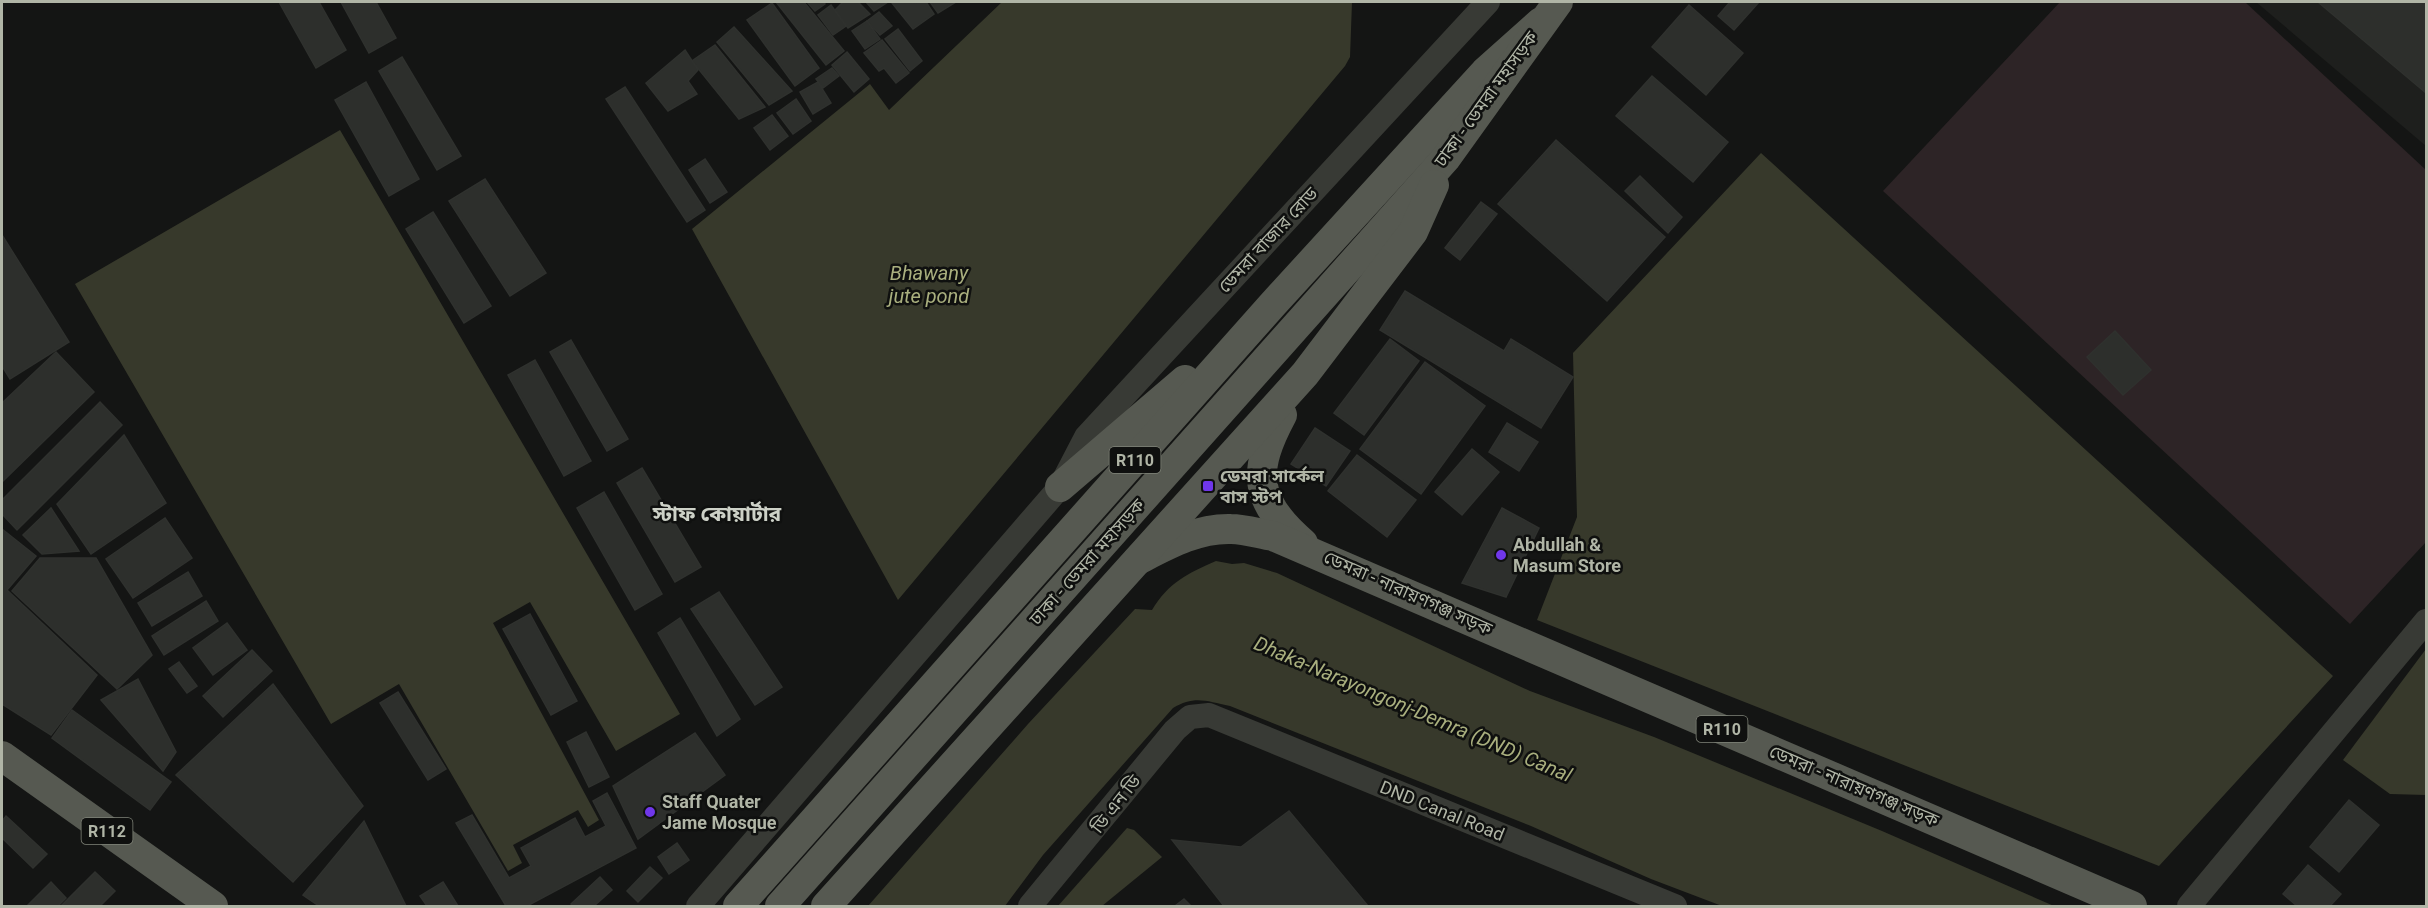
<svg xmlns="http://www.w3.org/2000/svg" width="2428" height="908" viewBox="0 0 2428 908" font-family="Roboto,'Noto Sans Bengali',sans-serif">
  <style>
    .built { fill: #1e1f1d }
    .green { fill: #2d2426 }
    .water { fill: #37392b }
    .building { fill: #2d2f2c; stroke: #2f312e; stroke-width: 1.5 }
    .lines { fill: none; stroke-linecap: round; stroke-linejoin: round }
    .minor { stroke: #383a35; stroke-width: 24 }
    .major { stroke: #565951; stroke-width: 30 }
    .poi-dot { fill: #7037ea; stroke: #0f100f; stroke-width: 2 }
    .labels { text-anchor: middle; stroke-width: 5; stroke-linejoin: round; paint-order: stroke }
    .shield { fill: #0f100f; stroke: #808479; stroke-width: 1.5 }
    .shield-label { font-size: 16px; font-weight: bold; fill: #b0b5a6 }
    .street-label { font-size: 18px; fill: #b0b5a6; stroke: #0f100f }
    .poi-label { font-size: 18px; font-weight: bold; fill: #b0b5a6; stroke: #0f100f; text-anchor: start }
    .water-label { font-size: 20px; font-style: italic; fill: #a9af7e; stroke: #0f100f }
    .quarter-label { font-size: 21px; font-weight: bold; fill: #cdd1c7; stroke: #0f100f }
  </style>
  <rect width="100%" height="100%" fill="#141514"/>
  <path class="built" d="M 2256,2 L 2426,2 L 2426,146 Z"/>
  <path class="green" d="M 2060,2 L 2245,2 L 2426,170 L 2426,542 L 2350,624 L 1883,191 Z"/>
  <g class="water">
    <path d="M 1002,2 L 1352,2 L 1350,57 L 1345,66 L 898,600 L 692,229 L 870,84 L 889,110 Z"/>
    <path d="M 340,130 L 680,714 L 616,751 L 530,602 L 493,623 L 599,820 L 588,827 L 578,810 L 513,845 L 522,863 L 508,871 L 399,684 L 331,724 L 75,284 Z"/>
    <path d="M 1761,153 L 2333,676 L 2159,866 L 1537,620 L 1577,517 L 1573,353 Z"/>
    <path d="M 1216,561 L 1232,564 L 1244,563 L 1277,573 L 1530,691 L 1654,737 L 1882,831 L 2054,906 L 1722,906 L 1651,879 L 1531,826 L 1230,706 C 1207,701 1194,695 1173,708 L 1043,855 L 1005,906 L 868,906 L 1028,724 L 1135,609 L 1152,610 C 1168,583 1188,573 1216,561 Z"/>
    <path d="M 2426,649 L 2426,795 L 2390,794 L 2343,760 Z"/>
    <path d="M 1127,828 L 1134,830 L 1162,857 L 1102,906 L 1058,906 Z"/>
  </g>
  <g class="building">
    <path d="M 279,2 L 319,2 L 346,50 L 316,68 Z"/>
    <path d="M 341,2 L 376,2 L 396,38 L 369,53 Z"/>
    <path d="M 776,2 L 804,2 L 844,51 L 826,65 Z"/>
    <path d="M 807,2 L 823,2 L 825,4 L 815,11 Z"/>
    <path d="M 843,2 L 858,2 L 870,14 L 848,28 L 835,10 Z"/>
    <path d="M 866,2 L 888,2 L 874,11 Z"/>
    <path d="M 926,2 L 934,14 L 913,29 L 892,3 Z"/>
    <path d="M 930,2 L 956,2 L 938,13 Z"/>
    <path d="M 1730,2 L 1759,2 L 1734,30 L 1718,16 Z"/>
    <path d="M 2318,2 L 2426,2 L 2426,93 Z"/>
    <path d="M 772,3 L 819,68 L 795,86 L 747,20 Z"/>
    <path d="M 831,5 L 846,26 L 833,35 L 818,15 Z"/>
    <path d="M 1689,5 L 1743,53 L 1706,95 L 1652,47 Z"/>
    <path d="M 879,12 L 892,26 L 880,35 L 867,21 Z"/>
    <path d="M 867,21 L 880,39 L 865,49 L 852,31 Z"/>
    <path d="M 734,27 L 792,91 L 769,105 L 717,42 Z"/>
    <path d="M 898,29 L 922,61 L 910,71 L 885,39 Z"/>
    <path d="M 882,40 L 909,73 L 896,83 L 884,68 L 879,71 L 864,53 Z"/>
    <path d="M 715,45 L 765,107 L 739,119 L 692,61 Z"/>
    <path d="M 685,50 L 698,70 L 688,81 L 697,94 L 668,111 L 646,83 Z"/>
    <path d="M 847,52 L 869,79 L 854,92 L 832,65 Z"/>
    <path d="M 402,57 L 461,156 L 437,170 L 379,71 Z"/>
    <path d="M 832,68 L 839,76 L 823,88 L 816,79 Z"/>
    <path d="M 1652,76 L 1728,142 L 1693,182 L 1616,116 Z"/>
    <path d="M 366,82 L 419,179 L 389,196 L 335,100 Z"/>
    <path d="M 818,82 L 831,103 L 813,114 L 800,92 Z"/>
    <path d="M 625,87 L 705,210 L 687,222 L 606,99 Z"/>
    <path d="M 796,99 L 811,121 L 793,134 L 777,113 Z"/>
    <path d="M 772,115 L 788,136 L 770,150 L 754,128 Z"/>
    <path d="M 1556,140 L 1665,237 L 1607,301 L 1498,204 Z"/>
    <path d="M 705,159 L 727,192 L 710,203 L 689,170 Z"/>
    <path d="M 1640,176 L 1682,217 L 1668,233 L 1625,191 Z"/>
    <path d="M 485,179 L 546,273 L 510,296 L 449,201 Z"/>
    <path d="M 1481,202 L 1497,214 L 1460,260 L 1445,248 Z"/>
    <path d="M 433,212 L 491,306 L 464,323 L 406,229 Z"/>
    <path d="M 2,235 L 69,342 L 10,379 L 2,366 Z"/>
    <path d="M 1405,291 L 1504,351 L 1511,339 L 1573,377 L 1541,428 L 1380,330 Z"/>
    <path d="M 2115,331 L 2151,370 L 2123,395 L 2087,357 Z"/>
    <path d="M 1390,339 L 1419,361 L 1364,435 L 1334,413 Z"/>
    <path d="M 571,340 L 628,439 L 607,451 L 550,352 Z"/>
    <path d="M 56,352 L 94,392 L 2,482 L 2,403 Z"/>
    <path d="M 535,360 L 591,461 L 564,476 L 508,375 Z"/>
    <path d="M 1425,362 L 1485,406 L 1421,494 L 1360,449 Z"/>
    <path d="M 100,402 L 122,425 L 17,530 L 2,514 L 2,500 Z"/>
    <path d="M 1507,423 L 1538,442 L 1519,471 L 1489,452 Z"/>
    <path d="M 1315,428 L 1350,451 L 1326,486 L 1291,464 Z"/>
    <path d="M 124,435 L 166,503 L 91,554 L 57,504 Z"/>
    <path d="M 1472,449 L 1499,472 L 1462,515 L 1435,492 Z"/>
    <path d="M 1357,455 L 1416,500 L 1387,537 L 1328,491 Z"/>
    <path d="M 642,468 L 701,567 L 675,582 L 617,483 Z"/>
    <path d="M 604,492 L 662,594 L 635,610 L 577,508 Z"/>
    <path d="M 51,508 L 79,551 L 42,554 L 23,535 Z"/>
    <path d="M 1502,508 L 1539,528 L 1506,597 L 1462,583 Z"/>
    <path d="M 165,518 L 192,558 L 133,598 L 106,559 Z"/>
    <path d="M 2,529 L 36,556 L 7,590 L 97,675 L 51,735 L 2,704 Z"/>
    <path d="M 40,558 L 96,558 L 152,655 L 117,689 L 12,591 Z"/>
    <path d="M 188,572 L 202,596 L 152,626 L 138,603 Z"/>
    <path d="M 719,592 L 782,687 L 755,705 L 691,609 Z"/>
    <path d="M 206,601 L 218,621 L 164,655 L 152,636 Z"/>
    <path d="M 530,614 L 577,701 L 551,715 L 503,629 Z"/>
    <path d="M 680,618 L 740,719 L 717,736 L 658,633 Z"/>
    <path d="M 227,623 L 247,650 L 213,675 L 193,648 Z"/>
    <path d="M 252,650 L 272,671 L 223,717 L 203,696 Z"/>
    <path d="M 179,662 L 197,686 L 187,693 L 169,669 Z"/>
    <path d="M 138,679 L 176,752 L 163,771 L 101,700 Z"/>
    <path d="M 273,684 L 363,806 L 293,882 L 176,775 Z"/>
    <path d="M 398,692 L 446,769 L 428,780 L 380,703 Z"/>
    <path d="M 72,710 L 171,782 L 150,810 L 52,738 Z"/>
    <path d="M 586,732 L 609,777 L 589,787 L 567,742 Z"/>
    <path d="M 695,733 L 725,775 L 638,839 L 613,786 Z"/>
    <path d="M 607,793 L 636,848 L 527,906 L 506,906 L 456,823 L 472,815 L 509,878 L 531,866 L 521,848 L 575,818 L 585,837 L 606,826 L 593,801 Z"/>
    <path d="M 2349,800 L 2379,825 L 2339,872 L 2310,847 Z"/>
    <path d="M 1289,811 L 1368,906 L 1224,906 L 1172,840 L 1241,847 Z"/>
    <path d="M 6,816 L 47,854 L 33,868 L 2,838 L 2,821 Z"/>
    <path d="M 364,821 L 406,906 L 319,906 L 303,895 Z"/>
    <path d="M 677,843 L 689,860 L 669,874 L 658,857 Z"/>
    <path d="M 2308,865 L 2341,894 L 2330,906 L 2297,906 L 2283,894 Z"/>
    <path d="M 650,867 L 662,878 L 638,902 L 627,891 Z"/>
    <path d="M 95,872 L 115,891 L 100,906 L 61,906 Z"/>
    <path d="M 600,877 L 612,890 L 594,906 L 573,906 L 571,904 Z"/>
    <path d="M 51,882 L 66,898 L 58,906 L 27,906 Z"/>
    <path d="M 443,882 L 458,906 L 427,906 L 420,896 Z"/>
    <path d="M 1184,899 L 1191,906 L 1175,906 Z"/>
  </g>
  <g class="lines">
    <g class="minor">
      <path d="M 698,906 L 1060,487 L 1086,437 L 1488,2"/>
      <path d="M 1030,906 L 1175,730 L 1190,717 L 1209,715 L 1675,906"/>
      <path d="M 2189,906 L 2426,621"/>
    </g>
    <g class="major">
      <path d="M 1282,415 C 1252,471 1253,500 1303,543"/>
      <path d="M 1060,487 L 1185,380"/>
      <path d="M 1138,560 C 1167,545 1197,528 1231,529 C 1245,529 1260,534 1273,536 L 2132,906"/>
      <path d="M 2,756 L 213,906"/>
      <path d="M 738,906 L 1273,304 L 1485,72 L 1541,22"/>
      <path d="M 780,906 L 1446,158 L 1558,2"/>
      <path d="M 826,906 L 1305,374 L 1413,232 L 1434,185"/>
    </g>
  </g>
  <g class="poi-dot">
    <rect x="1202" y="480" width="12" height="12" rx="3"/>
    <circle cx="1501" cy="555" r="6"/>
    <circle cx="650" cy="812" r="6"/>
  </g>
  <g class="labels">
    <g class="shield">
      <rect x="1109.5" y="447" width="51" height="26" rx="4.5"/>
      <rect x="1696.5" y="716" width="51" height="26" rx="4.5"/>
      <rect x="81.5" y="818" width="51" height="26" rx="4.5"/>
    </g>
    <g class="shield-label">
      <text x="1135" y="466">R110</text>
      <text x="1722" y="735">R110</text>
      <text x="107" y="837">R112</text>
    </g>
    <g class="street-label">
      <text transform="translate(1486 99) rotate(-54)" y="6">ঢাকা - ডেমরা মহাসড়ক</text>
      <text transform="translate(1268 240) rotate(-47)" y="6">ডেমরা বাজার রোড</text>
      <text transform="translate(1087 562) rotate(-48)" y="6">ঢাকা - ডেমরা মহাসড়ক</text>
      <text transform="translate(1408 593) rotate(24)" y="6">ডেমরা - নারায়ণগঞ্জ সড়ক</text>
      <text transform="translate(1854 786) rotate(23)" y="6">ডেমরা - নারায়ণগঞ্জ সড়ক</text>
      <text transform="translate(1116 804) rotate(-52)" y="6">ডি এন ডি</text>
      <text transform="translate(1442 811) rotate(22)" y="6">DND Canal Road</text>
    </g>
    <g class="poi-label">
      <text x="1220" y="482">ডেমরা সার্কেল<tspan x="1220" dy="21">বাস স্টপ</tspan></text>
      <text x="1513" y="551">Abdullah &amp;<tspan x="1513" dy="21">Masum Store</tspan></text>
      <text x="662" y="808">Staff Quater<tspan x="662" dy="21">Jame Mosque</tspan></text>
    </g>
    <g class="water-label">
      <text x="929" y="280">Bhawany<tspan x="929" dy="23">jute pond</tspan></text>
      <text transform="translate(1413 709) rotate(23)" y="7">Dhaka-Narayongonj-Demra (DND) Canal</text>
    </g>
    <g class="quarter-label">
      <text x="717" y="521">স্টাফ কোয়ার্টার</text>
    </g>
  </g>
  <rect width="2428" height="908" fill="none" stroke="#b0b5a6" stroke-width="6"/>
</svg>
